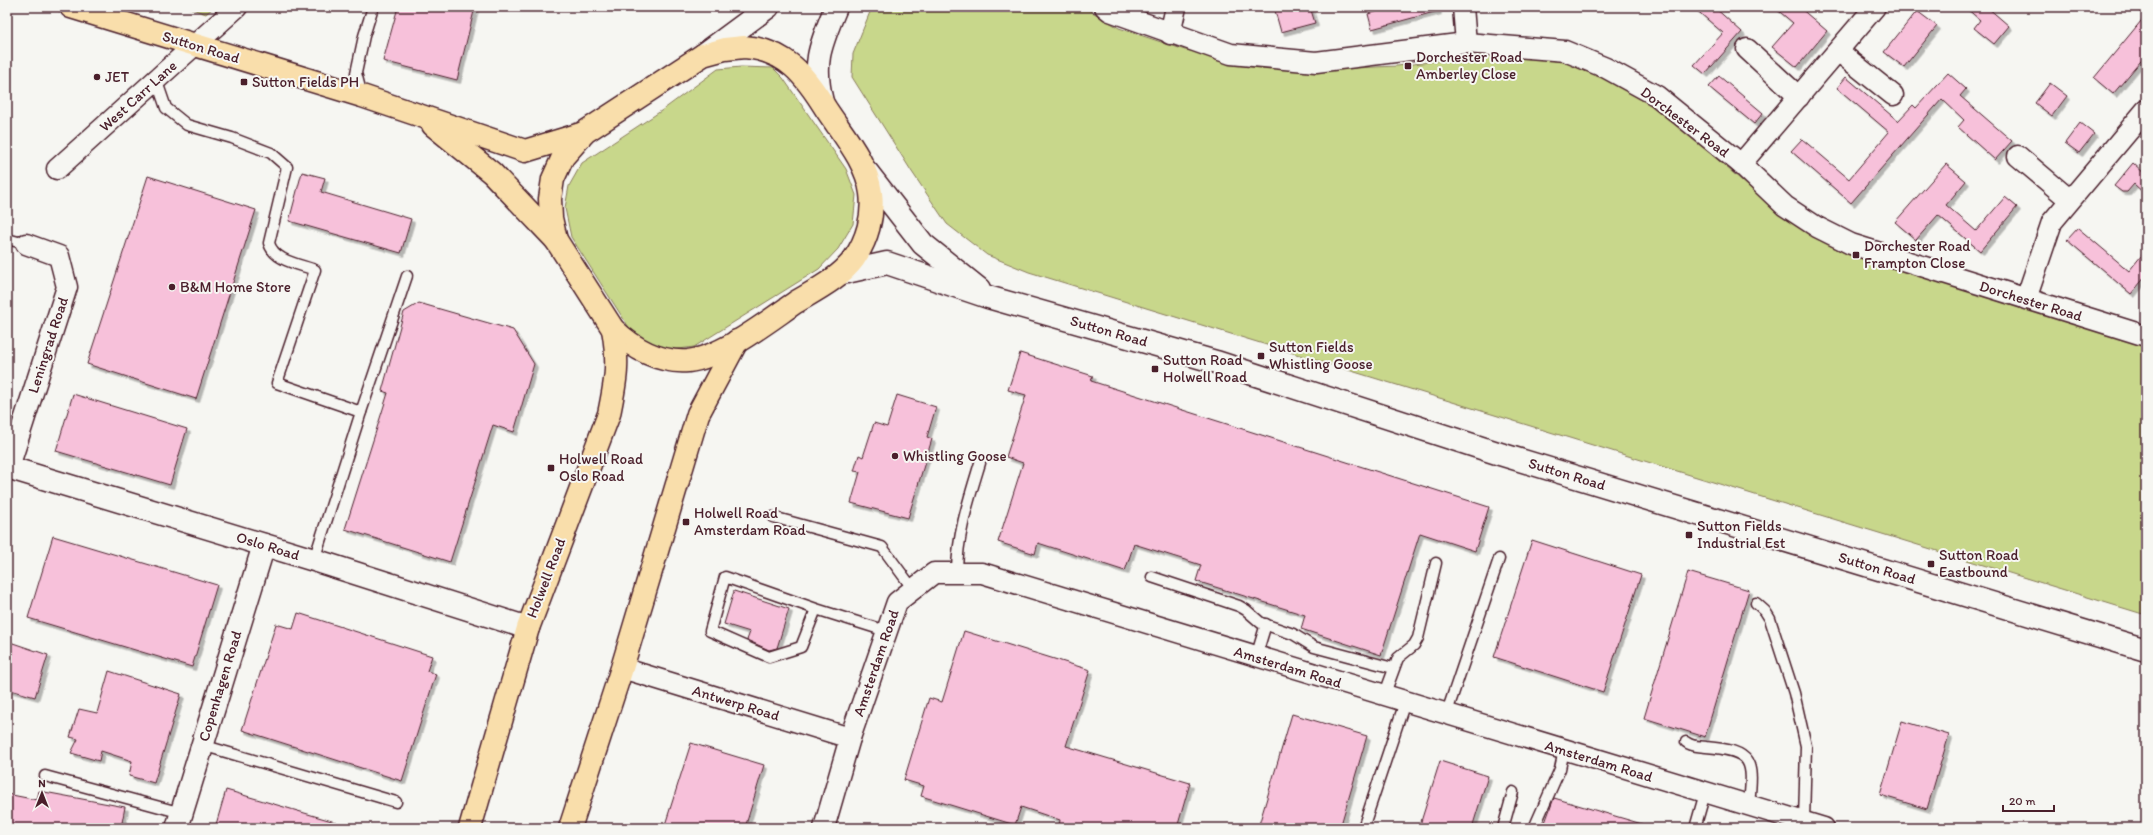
<svg xmlns="http://www.w3.org/2000/svg" width="2153" height="835" viewBox="0 0 2153 835" font-family="Itim,sans-serif">
  <style>
    .green { fill: #c8d78b; stroke: #897b5b }
    .building { fill: #f7c1da; stroke: #4a1f2b; filter: url(#shadow) }
    .lines { fill: none; stroke-linecap: round; stroke-linejoin: round }
    .service-casing { stroke: #4a1f2b; stroke-width: 13 }
    .minor-casing { stroke: #4a1f2b; stroke-width: 23 }
    .tertiary-casing { stroke: #4a1f2b; stroke-width: 25 }
    .trunk-casing { stroke: #4a1f2b; stroke-width: 25 }
    .service { stroke: #f6f6f2; stroke-width: 10 }
    .minor { stroke: #f6f6f2; stroke-width: 20 }
    .tertiary { stroke: #f6f6f2; stroke-width: 22 }
    .trunk { stroke: #f9deab; stroke-width: 22 }
    .poi-dot { fill: #4a1f2b; stroke: #f6f6f2; stroke-width: 1.5 }
    .labels { text-anchor: middle; stroke-width: 4; stroke-linejoin: round; paint-order: stroke }
    .street-label { font-size: 15px; fill: #4a1f2b; stroke: #f6f6f2 }
    .poi-label { font-size: 15px; fill: #4a1f2b; stroke: #f6f6f2; text-anchor: start }
  </style>
  <defs>
    <filter id="shadow"><feDropShadow dx="3.5" dy="3.5" stdDeviation="0" flood-color="#0004"/></filter>
  </defs>
  <rect width="100%" height="100%" fill="#f6f6f2"/>
  <filter id="ink" filterUnits="userSpaceOnUse"><feTurbulence type="fractalNoise" baseFrequency=".025" numOctaves="2"/><feDisplacementMap in="SourceGraphic" scale="8" xChannelSelector="R" yChannelSelector="G"/><feConvolveMatrix kernelMatrix="1 2 1 2 8 2 1 2 1" color-interpolation-filters="sRGB"/></filter>
  <g filter="url(#ink)">
    <g class="green">
      <path d="M 187,7 L 214,7 L 206,14 Z"/>
      <path d="M 872,7 L 1084,7 L 1119,28 L 1185,50 L 1311,70 L 1397,66 L 1493,54 L 1537,55 L 1578,64 L 1643,95 L 1777,211 L 2146,343 L 2146,615 L 1029,272 L 987,255 L 947,224 L 912,172 L 852,77 L 853,54 Z"/>
      <path d="M 741,67 L 773,68 L 783,78 L 846,169 L 856,195 L 853,224 L 838,249 L 819,269 L 694,347 L 671,350 L 651,344 L 630,329 L 571,237 L 565,208 L 569,186 L 582,163 L 664,109 L 718,69 Z"/>
    </g>
    <g class="building">
      <path d="M 398,7 L 475,7 L 457,80 L 383,61 Z"/>
      <path d="M 1274,7 L 1310,7 L 1315,23 L 1281,32 Z"/>
      <path d="M 1393,7 L 1437,7 L 1438,11 L 1372,29 L 1368,14 Z"/>
      <path d="M 1693,7 L 1714,7 L 1742,32 L 1705,74 L 1694,65 L 1723,33 Z"/>
      <path d="M 1774,7 L 1799,7 L 1827,31 L 1797,67 L 1772,47 L 1793,23 Z"/>
      <path d="M 1965,7 L 1987,7 L 2009,26 L 1994,44 L 1974,28 L 1980,20 Z"/>
      <path d="M 1917,11 L 1937,26 L 1904,67 L 1884,52 Z"/>
      <path d="M 2146,15 L 2146,55 L 2113,94 L 2094,78 Z"/>
      <path d="M 1948,73 L 1966,89 L 1960,96 L 2012,141 L 1995,160 L 1958,127 L 1964,120 L 1942,99 L 1851,203 L 1791,151 L 1802,139 L 1849,179 L 1889,132 L 1837,88 L 1846,77 L 1898,121 L 1913,105 L 1916,108 Z"/>
      <path d="M 1719,76 L 1763,113 L 1754,124 L 1709,87 Z"/>
      <path d="M 2050,83 L 2067,96 L 2052,116 L 2035,103 Z"/>
      <path d="M 2080,123 L 2094,134 L 2079,153 L 2065,143 Z"/>
      <path d="M 2133,163 L 2146,175 L 2146,195 L 2134,184 L 2127,192 L 2122,192 L 2114,186 Z"/>
      <path d="M 1946,164 L 1966,181 L 1946,205 L 1976,231 L 2005,197 L 2017,207 L 1980,251 L 1938,215 L 1916,240 L 1895,222 Z"/>
      <path d="M 302,172 L 325,178 L 321,192 L 411,219 L 401,253 L 289,221 Z"/>
      <path d="M 148,176 L 256,210 L 196,399 L 87,364 Z"/>
      <path d="M 2078,228 L 2129,271 L 2146,250 L 2146,276 L 2131,294 L 2067,240 Z"/>
      <path d="M 419,303 L 513,330 L 534,364 L 514,432 L 493,425 L 450,562 L 345,529 L 388,393 L 382,391 L 404,312 Z"/>
      <path d="M 1020,353 L 1093,376 L 1091,381 L 1489,507 L 1475,551 L 1420,533 L 1381,655 L 1301,629 L 1305,615 L 1196,581 L 1201,565 L 1134,544 L 1125,571 L 1038,543 L 1035,554 L 998,542 L 1023,463 L 1006,457 L 1026,395 L 1008,390 Z"/>
      <path d="M 73,394 L 187,429 L 170,485 L 56,451 Z"/>
      <path d="M 897,395 L 936,407 L 927,437 L 932,439 L 908,518 L 851,503 L 860,472 L 854,471 L 859,455 L 863,457 L 874,423 L 887,427 Z"/>
      <path d="M 53,536 L 217,585 L 192,667 L 28,618 Z"/>
      <path d="M 1532,540 L 1641,575 L 1603,692 L 1494,657 Z"/>
      <path d="M 1688,572 L 1749,590 L 1705,737 L 1644,718 Z"/>
      <path d="M 734,591 L 789,609 L 777,648 L 769,650 L 747,640 L 750,632 L 724,624 Z"/>
      <path d="M 298,613 L 432,656 L 427,671 L 436,674 L 402,781 L 242,730 L 276,624 L 293,629 Z"/>
      <path d="M 964,631 L 1090,670 L 1066,746 L 1190,783 L 1177,828 L 1067,828 L 1059,826 L 1060,820 L 1021,807 L 1015,825 L 921,796 L 924,786 L 904,780 L 929,698 L 942,702 Z"/>
      <path d="M 7,641 L 48,655 L 35,697 L 7,689 Z"/>
      <path d="M 109,671 L 181,694 L 154,783 L 129,776 L 132,761 L 101,751 L 99,761 L 71,753 L 78,739 L 70,737 L 79,709 L 97,713 Z"/>
      <path d="M 1292,714 L 1367,736 L 1340,828 L 1258,828 Z"/>
      <path d="M 1902,721 L 1949,735 L 1927,809 L 1880,795 Z"/>
      <path d="M 691,743 L 764,765 L 745,828 L 664,828 Z"/>
      <path d="M 1440,761 L 1488,776 L 1472,828 L 1419,828 Z"/>
      <path d="M 226,790 L 342,824 L 342,828 L 215,828 Z"/>
      <path d="M 39,791 L 125,807 L 121,828 L 7,828 L 7,794 L 37,800 Z"/>
      <path d="M 1554,798 L 1642,824 L 1642,828 L 1543,828 Z"/>
    </g>
    <g class="lines">
      <defs>
        <g id="service">
          <path d="M 156,79 L 166,108 L 187,125 L 232,138 L 271,153 L 287,167 L 269,243 C 274,261 299,264 315,270 L 277,383 L 361,412 L 314,560"/>
          <path d="M 362,96 L 356,73 L 364,36 L 373,7"/>
          <path d="M 7,239 L 26,244"/>
          <path d="M 361,412 L 407,276"/>
          <path d="M 773,517 L 882,547 L 913,589"/>
          <path d="M 957,573 C 957,535 969,499 980,463"/>
          <path d="M 1152,577 L 1239,606 L 1246,610 L 1261,623 L 1293,634 L 1314,647 L 1393,668"/>
          <path d="M 1756,603 L 1765,611 L 1770,619 L 1794,693 L 1806,746 L 1804,821"/>
          <path d="M 816,609 L 725,577 L 710,631 L 769,657 L 801,647 L 816,609 L 886,631"/>
          <path d="M 1256,657 L 1266,624"/>
          <path d="M 1384,696 L 1398,658 L 1414,645 L 1418,638 L 1436,563"/>
          <path d="M 1446,715 L 1499,559"/>
          <path d="M 1686,742 C 1692,747 1699,746 1706,747 C 1755,751 1753,762 1749,805"/>
          <path d="M 202,745 L 396,802"/>
          <path d="M 45,776 L 182,813"/>
          <path d="M 1363,828 L 1405,702"/>
          <path d="M 1503,828 L 1513,792"/>
          <path d="M 1534,828 L 1560,769 L 1564,750"/>
          <path d="M 1695,828 L 1705,793"/>
        </g>
        <g id="minor">
          <path d="M 1105,7 L 1110,11 L 1231,54 L 1316,62 L 1466,43 L 1565,51 L 1606,68 L 1657,96 L 1741,164 L 1785,206 L 1817,227 L 1851,244 L 2146,336"/>
          <path d="M 1463,7 L 1466,43"/>
          <path d="M 1170,34 L 1176,7"/>
          <path d="M 1747,49 L 1799,97"/>
          <path d="M 1838,51 L 1893,95"/>
          <path d="M 2018,156 L 2070,200"/>
          <path d="M 1741,164 L 1875,7"/>
          <path d="M 57,169 L 237,7"/>
          <path d="M 2026,299 L 2052,222 L 2146,110"/>
          <path d="M 9,467 L 67,287 L 59,256 L 26,244"/>
          <path d="M 622,668 L 850,738"/>
          <path d="M 824,828 L 850,738 L 897,602 L 934,573 L 982,573 L 1824,828"/>
        </g>
        <g id="tertiary">
          <path d="M 703,55 L 768,7"/>
          <path d="M 822,102 C 812,61 821,44 836,7"/>
          <path d="M 867,172 L 923,244 L 979,289"/>
          <path d="M 842,273 L 887,263 L 988,297 L 1216,362 L 1500,454 L 2146,650"/>
          <path d="M 7,467 L 314,560 L 528,628"/>
          <path d="M 177,828 L 264,545"/>
        </g>
        <g id="trunk">
          <path d="M 71,7 L 362,96 L 525,151 L 584,133"/>
          <path d="M 744,47 C 786,50 805,75 826,109 C 843,135 867,162 871,193 C 874,216 867,240 854,259 C 840,278 816,290 796,302 C 768,321 723,357 688,361 C 659,363 633,348 613,329 L 556,240 L 551,218 L 550,199 L 553,179 L 563,157 L 585,132 L 703,55 L 725,49 Z"/>
          <path d="M 433,125 L 492,173 L 556,240"/>
          <path d="M 470,828 L 528,628 L 609,414 C 616,380 619,363 613,329"/>
          <path d="M 570,828 L 622,668 L 698,414 L 737,341"/>
        </g>
      </defs>
      <use href="#service" class="service-casing"/>
      <use href="#minor" class="minor-casing"/>
      <use href="#tertiary" class="tertiary-casing"/>
      <use href="#trunk" class="trunk-casing"/>
      <use href="#service" class="service"/>
      <use href="#minor" class="minor"/>
      <use href="#tertiary" class="tertiary"/>
      <use href="#trunk" class="trunk"/>
    </g>
  </g>
  <g class="poi-dot">
    <rect x="1404" y="62" width="8" height="8" rx="2"/>
    <circle cx="97" cy="77" r="4"/>
    <rect x="240" y="78" width="8" height="8" rx="2"/>
    <rect x="1852" y="251" width="8" height="8" rx="2"/>
    <circle cx="172" cy="287" r="4"/>
    <rect x="1257" y="352" width="8" height="8" rx="2"/>
    <rect x="1151" y="365" width="8" height="8" rx="2"/>
    <circle cx="895" cy="456" r="4"/>
    <rect x="547" y="464" width="8" height="8" rx="2"/>
    <rect x="682" y="518" width="8" height="8" rx="2"/>
    <rect x="1685" y="531" width="8" height="8" rx="2"/>
    <rect x="1927" y="560" width="8" height="8" rx="2"/>
  </g>
  <g class="labels">
    <g class="street-label">
      <text transform="translate(201 47) rotate(17)" y="5">Sutton Road</text>
      <text transform="translate(138 96) rotate(-42)" y="5">West Carr Lane</text>
      <text transform="translate(1685 122) rotate(37)" y="5">Dorchester Road</text>
      <text transform="translate(2031 301) rotate(17)" y="5">Dorchester Road</text>
      <text transform="translate(1109 331) rotate(16)" y="5">Sutton Road</text>
      <text transform="translate(48 345) rotate(-72)" y="5">Leningrad Road</text>
      <text transform="translate(1567 474) rotate(17)" y="5">Sutton Road</text>
      <text transform="translate(268 546) rotate(17)" y="5">Oslo Road</text>
      <text transform="translate(1877 568) rotate(17)" y="5">Sutton Road</text>
      <text transform="translate(546 578) rotate(-69)" y="5">Holwell Road</text>
      <text transform="translate(876 663) rotate(-71)" y="5">Amsterdam Road</text>
      <text transform="translate(1288 667) rotate(17)" y="5">Amsterdam Road</text>
      <text transform="translate(220 686) rotate(-73)" y="5">Copenhagen Road</text>
      <text transform="translate(736 703) rotate(17)" y="5">Antwerp Road</text>
      <text transform="translate(1599 761) rotate(17)" y="5">Amsterdam Road</text>
    </g>
    <g class="poi-label">
      <text x="1416" y="62">Dorchester Road<tspan x="1416" dy="17">Amberley Close</tspan></text>
      <text x="105" y="82">JET</text>
      <text x="252" y="87">Sutton Fields PH</text>
      <text x="1864" y="251">Dorchester Road<tspan x="1864" dy="17">Frampton Close</tspan></text>
      <text x="180" y="292">B&amp;M Home Store</text>
      <text x="1269" y="352">Sutton Fields<tspan x="1269" dy="17">Whistling Goose</tspan></text>
      <text x="1163" y="365">Sutton Road<tspan x="1163" dy="17">Holwell Road</tspan></text>
      <text x="903" y="461">Whistling Goose</text>
      <text x="559" y="464">Holwell Road<tspan x="559" dy="17">Oslo Road</tspan></text>
      <text x="694" y="518">Holwell Road<tspan x="694" dy="17">Amsterdam Road</tspan></text>
      <text x="1697" y="531">Sutton Fields<tspan x="1697" dy="17">Industrial Est</tspan></text>
      <text x="1939" y="560">Sutton Road<tspan x="1939" dy="17">Eastbound</tspan></text>
    </g>
  </g>
  <rect width="2153" height="835" fill="none" stroke="#f6f6f2" stroke-width="24"/>
  <rect x="12" y="12" width="2129" height="811" fill="none" stroke="#4a1f2b" stroke-width="1.5" filter="url(#ink)"/>
  <g transform="translate(42 793)" stroke="#f6f6f2" stroke-width="3" paint-order="stroke">
  <path d="M0-3L7 15L0 10L-7 15Z" fill="#4a1f2b"/>
  <text y="-6" font-size="11" font-weight="bold" text-anchor="middle" fill="#4a1f2b">N</text>
  </g>
  <path d="M2003 805v6h51v-6" fill="none" stroke="#4a1f2b" stroke-width="2"/>
  <text x="2009" y="805" font-size="12" fill="#4a1f2b" stroke="#f6f6f2" stroke-width="3" paint-order="stroke">20 m</text>
</svg>
